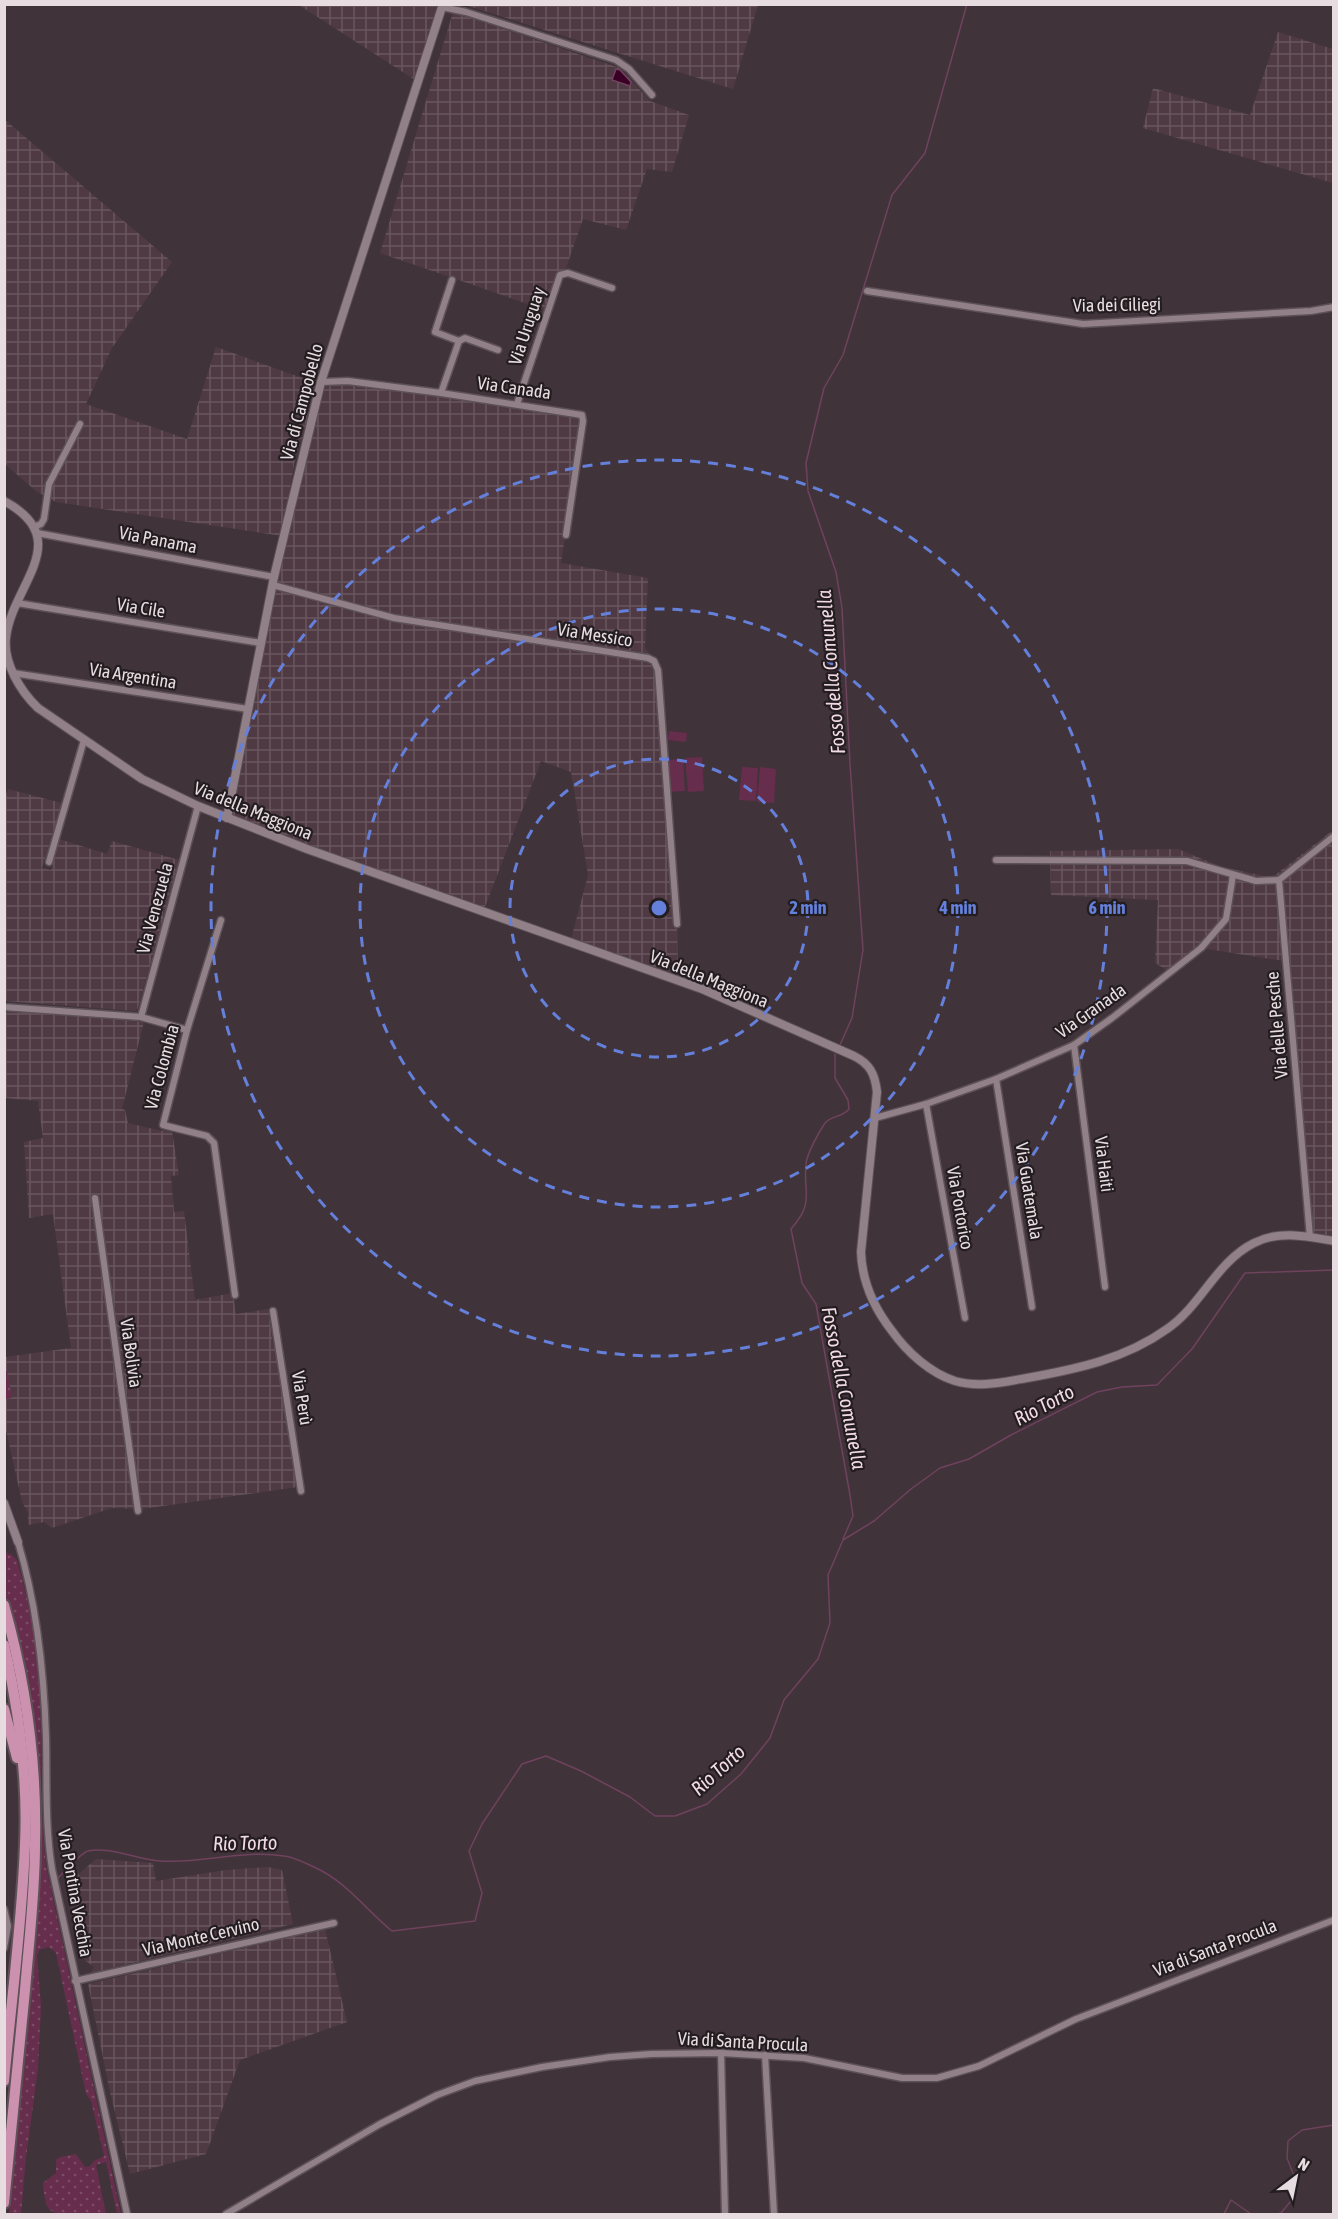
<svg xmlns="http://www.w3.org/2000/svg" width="1338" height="2219" viewBox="0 0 1338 2219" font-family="'Asap Condensed',sans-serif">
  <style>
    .industrial { fill: url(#industrial-grid) }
    .grass { fill: url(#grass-dots) }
    .pitch { fill: #662e4c }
    .water { fill: #3b0025; stroke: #6f425d; stroke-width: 1.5 }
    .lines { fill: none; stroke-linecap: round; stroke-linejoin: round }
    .stream { stroke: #6f425d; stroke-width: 1.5 }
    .minor-casing { stroke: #5d5157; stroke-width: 9 }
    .tertiary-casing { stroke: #5d5157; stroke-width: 10 }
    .trunk-casing { stroke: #5d5157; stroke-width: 14 }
    .minor { stroke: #918088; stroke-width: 6 }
    .tertiary { stroke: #918088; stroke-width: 8 }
    .trunk { stroke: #cc91ae; stroke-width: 10 }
    .ring { fill: none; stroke: #6480db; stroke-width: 3; stroke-dasharray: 10 8 }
    .labels { text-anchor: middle; stroke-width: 4.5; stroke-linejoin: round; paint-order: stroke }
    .street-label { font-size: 18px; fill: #e7dde1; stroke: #231d20 }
    .water-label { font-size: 20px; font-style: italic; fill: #f2dae5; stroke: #231d20 }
    .centre { fill: #6480db; stroke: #231d20; stroke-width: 3 }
    .ring-label { font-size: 18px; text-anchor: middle; font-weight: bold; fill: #6480db; stroke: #231d20; stroke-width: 4.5; stroke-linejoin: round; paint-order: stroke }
  </style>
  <defs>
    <pattern id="industrial-grid" width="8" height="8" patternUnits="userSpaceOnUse" patternTransform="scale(1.5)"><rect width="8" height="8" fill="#4f3a44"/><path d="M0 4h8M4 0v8" fill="none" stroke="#68565f"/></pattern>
    <pattern id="grass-dots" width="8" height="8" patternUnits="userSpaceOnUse" patternTransform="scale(1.5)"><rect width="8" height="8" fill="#662e4c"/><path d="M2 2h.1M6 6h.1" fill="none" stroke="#7c4c66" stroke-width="1.8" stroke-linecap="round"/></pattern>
  </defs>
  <rect width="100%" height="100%" fill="#41333a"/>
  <g class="industrial">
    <path d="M 299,5 L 438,5 L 415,80 Z"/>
    <path d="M 465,5 L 758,4 L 758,5 L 733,89 Z"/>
    <path d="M 453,12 L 620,68 L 650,101 L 689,115 L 672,172 L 647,169 L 626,230 L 583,219 L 551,312 L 380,253 Z"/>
    <path d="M 1278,32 L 1333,49 L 1333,183 L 1143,128 L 1153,88 L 1250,115 Z"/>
    <path d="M 4,119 L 172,262 L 112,348 L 86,404 L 187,439 L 216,347 L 319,384 L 295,459 L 282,536 L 56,502 L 37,492 L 5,464 Z"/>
    <path d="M 330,381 L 568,411 L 583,419 L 561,563 L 648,578 L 645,647 L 658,670 L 677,924 L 678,981 L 570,943 L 588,875 L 571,772 L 541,761 L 483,912 L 227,818 L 255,674 L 321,382 Z"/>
    <path d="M 8,789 L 62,803 L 42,868 L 51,870 L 59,839 L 107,854 L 112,841 L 179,860 L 138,1008 L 135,1011 L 5,1001 L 4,800 Z"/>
    <path d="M 1333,830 L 1333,1237 L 1313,1233 L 1290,962 L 1201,948 L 1170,972 L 1155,963 L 1158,900 L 1051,895 L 1050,851 L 1178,849 L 1222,867 L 1270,877 L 1275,875 Z"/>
    <path d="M 5,1012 L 49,1013 L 144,1022 L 122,1109 L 125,1110 L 128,1123 L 162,1131 L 164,1129 L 172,1131 L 179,1175 L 171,1176 L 174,1212 L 184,1211 L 195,1300 L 233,1293 L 236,1314 L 268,1309 L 273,1345 L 278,1353 L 298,1487 L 142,1509 L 112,1508 L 52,1528 L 44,1522 L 28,1525 L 28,1513 L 22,1502 L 5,1426 L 5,1357 L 71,1348 L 53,1214 L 29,1218 L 24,1142 L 43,1138 L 38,1101 L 5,1098 Z"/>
    <path d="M 96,1859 L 153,1863 L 156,1881 L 226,1870 L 268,1867 L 282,1870 L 293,1924 L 91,1973 L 94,1967 L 82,1958 L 66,1885 Z"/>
    <path d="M 325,1929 L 347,2022 L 240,2060 L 206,2154 L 130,2174 L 110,2092 L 88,1984 Z"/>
  </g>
  <g class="grass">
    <path d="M 5,1371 L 7,1371 L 12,1398 L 5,1399 Z"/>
    <path d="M 4,1552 L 12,1555 L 17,1560 C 29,1602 38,1648 40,1691 C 42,1749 39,1808 46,1866 L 121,2214 L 117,2214 L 106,2162 L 96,2165 L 106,2214 C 95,2214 57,2218 50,2210 C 44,2204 44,2191 43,2183 L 56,2173 L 56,2160 L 60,2157 L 76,2154 L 85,2167 L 90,2166 L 94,2161 L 104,2156 L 91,2101 L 86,2094 L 56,1953 L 49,1947 L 39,1950 L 37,1956 L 41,2006 L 38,2068 L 26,2158 L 21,2214 L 9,2214 L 37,1835 L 12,1624 L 5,1596 Z"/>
  </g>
  <g class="pitch">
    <path d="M 669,731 L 687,733 L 686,742 L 668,740 Z"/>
    <path d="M 702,757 L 704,791 L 688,792 L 685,758 Z"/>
    <path d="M 683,759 L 685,791 L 669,792 L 667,760 Z"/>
    <path d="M 742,767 L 758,768 L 756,801 L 739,800 Z"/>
    <path d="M 760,767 L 776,769 L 774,803 L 757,802 Z"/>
  </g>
  <path class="water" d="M 616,69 L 620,70 L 631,82 L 630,86 L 612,80 Z"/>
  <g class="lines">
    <g class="stream">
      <path d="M 840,1045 L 852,1018 L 863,950 L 850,764 L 842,608 L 836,572 L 808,491 L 806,463 L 824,388 L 843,355 L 892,195 L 925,153 L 967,4"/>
      <path d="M 835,1054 L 835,1078 L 848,1100 L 849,1109 C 842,1118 829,1115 823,1126 C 817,1136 807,1153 806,1164 C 803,1194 815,1202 791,1229 L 802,1283 L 816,1304 L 850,1495 L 853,1516 L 843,1539"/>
      <path d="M 58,1878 C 64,1872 82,1852 88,1851 C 109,1846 139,1860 160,1861 C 202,1864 243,1849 284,1856 C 294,1857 305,1863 314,1867 C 346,1881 366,1910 392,1931 L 475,1921 L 482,1893 L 469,1851 L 482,1824 L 522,1764 L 546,1756 L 581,1771 L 630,1797 L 655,1816 L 675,1816 L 707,1804 L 741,1774 L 770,1738 L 784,1700 L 818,1659 L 830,1623 L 828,1575 L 843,1540 L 874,1521 L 911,1489 L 940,1468 L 969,1459 L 1011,1435 L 1097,1392 L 1122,1387 L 1157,1385 L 1192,1349 L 1245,1273 L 1334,1270"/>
      <path d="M 1224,2214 L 1231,2200 L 1251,2214"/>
      <path d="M 1276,2214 L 1281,2213 L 1295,2196 L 1296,2181 L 1287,2158 L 1288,2141 L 1302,2130 L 1334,2125"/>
    </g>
    <defs>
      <g id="minor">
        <path d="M 442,7 L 466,12 L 616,60 L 629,69 L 652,95"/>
        <path d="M 452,280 L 435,332 L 459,341 L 465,338 L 498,350"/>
        <path d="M 867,291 L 1083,324 L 1311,311 L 1334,307"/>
        <path d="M 321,382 L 348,381 L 441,393 L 582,415 L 583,421 L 566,535"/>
        <path d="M 441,393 L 459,341"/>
        <path d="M 517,404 L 560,275 L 568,273 L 612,288"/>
        <path d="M 34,527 L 41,524 L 44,519 L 49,484 L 80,424"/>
        <path d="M 37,533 L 274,577"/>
        <path d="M 273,585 L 394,618 L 648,658 L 654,661 L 658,670 L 677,924"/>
        <path d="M 17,603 L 261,643"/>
        <path d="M 13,673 L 248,709"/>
        <path d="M 996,860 L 1187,861 L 1256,881 L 1279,880"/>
        <path d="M 49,862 L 84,740"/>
        <path d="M 221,920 L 187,1030 L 163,1125 L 207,1136 L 214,1143 L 235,1295"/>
        <path d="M 4,1007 L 141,1017 L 187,1030"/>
        <path d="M 141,1017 L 198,806"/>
        <path d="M 1074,1045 L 1105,1287"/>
        <path d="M 996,1079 L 1032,1307"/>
        <path d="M 926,1104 L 965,1318"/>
        <path d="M 875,1118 L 926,1104 L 996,1079 L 1074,1045 L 1112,1018 L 1201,948 L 1226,919 L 1233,875"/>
        <path d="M 95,1198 L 138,1511"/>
        <path d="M 1310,1237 L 1279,880 L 1334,836"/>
        <path d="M 273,1311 L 301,1491"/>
        <path d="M 18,1542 C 37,1605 44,1671 46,1737 C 47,1781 45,1826 52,1869 L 127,2214"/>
        <path d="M 4,1909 L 8,1926 L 4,1948"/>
        <path d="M 75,1981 L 334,1923"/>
        <path d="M 721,2053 L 725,2214"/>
        <path d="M 765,2055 L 774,2214"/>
        <path d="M 226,2214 L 380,2124 L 437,2095 L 475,2081 L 542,2067 L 610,2057 L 651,2054 L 721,2053 L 804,2058 L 902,2078 L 937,2078 L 979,2066 L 1076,2019 L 1334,1920"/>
      </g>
      <g id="tertiary">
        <path d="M 4,501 C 77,540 11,586 6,638 C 3,663 21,692 38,708 L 142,779 L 198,806 L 307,849 L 702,989 L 854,1056 C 870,1064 875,1074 877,1092 L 861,1252 C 862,1281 874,1308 892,1331 C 907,1352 930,1373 955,1381 C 979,1388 1003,1382 1027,1378 C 1077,1369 1125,1359 1167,1329 C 1201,1306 1216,1262 1254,1243 C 1279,1230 1306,1236 1334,1241"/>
        <path d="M 227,818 L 274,577 L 321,382 L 443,4"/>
        <path d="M 4,1503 L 18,1542"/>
      </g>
      <g id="trunk">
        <path d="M 4,1605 C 26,1683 37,1763 35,1844 C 35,1893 29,1941 25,1990 C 18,2061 11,2132 4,2203"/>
        <path d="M 4,1645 C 19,1710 28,1778 25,1845 C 22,1924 11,2003 4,2081"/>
        <path d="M 4,1709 L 17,1758"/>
      </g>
    </defs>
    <use href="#minor" class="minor-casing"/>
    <use href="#tertiary" class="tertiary-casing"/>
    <use href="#trunk" class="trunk-casing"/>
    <use href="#minor" class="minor"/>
    <use href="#tertiary" class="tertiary"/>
    <use href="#trunk" class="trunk"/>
  </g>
  <g class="ring">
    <circle cx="659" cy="908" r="149"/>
    <circle cx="659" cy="908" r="299"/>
    <circle cx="659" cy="908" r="448"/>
  </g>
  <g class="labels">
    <g class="street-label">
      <text transform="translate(1117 305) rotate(-1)" y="6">Via dei Ciliegi</text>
      <text transform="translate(527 326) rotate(-72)" y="6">Via Uruguay</text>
      <text transform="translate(514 388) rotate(8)" y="6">Via Canada</text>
      <text transform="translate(302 402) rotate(-75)" y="6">Via di Campobello</text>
      <text transform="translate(158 540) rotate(11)" y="6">Via Panama</text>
      <text transform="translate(141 608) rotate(9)" y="6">Via Cile</text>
      <text transform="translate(595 635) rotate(9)" y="6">Via Messico</text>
      <text transform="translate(133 676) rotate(9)" y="6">Via Argentina</text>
      <text transform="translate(253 811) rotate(22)" y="6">Via della Maggiona</text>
      <text transform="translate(155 908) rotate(-75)" y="6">Via Venezuela</text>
      <text transform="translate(709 979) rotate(22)" y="6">Via della Maggiona</text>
      <text transform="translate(1091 1011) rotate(-35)" y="6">Via Granada</text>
      <text transform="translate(1277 1025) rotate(-95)" y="6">Via delle Pesche</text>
      <text transform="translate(162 1067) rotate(-75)" y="6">Via Colombia</text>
      <text transform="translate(1104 1164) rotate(83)" y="6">Via Haiti</text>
      <text transform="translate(1029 1191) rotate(81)" y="6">Via Guatemala</text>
      <text transform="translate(960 1208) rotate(80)" y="6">Via Portorico</text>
      <text transform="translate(131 1353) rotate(82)" y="6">Via Bolivia</text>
      <text transform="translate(302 1398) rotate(81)" y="6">Via Perù</text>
      <text transform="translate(75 1893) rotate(80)" y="6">Via Pontina Vecchia</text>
      <text transform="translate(201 1937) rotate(-13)" y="6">Via Monte Cervino</text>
      <text transform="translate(1215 1948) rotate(-21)" y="6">Via di Santa Procula</text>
      <text transform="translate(743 2042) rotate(3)" y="6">Via di Santa Procula</text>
    </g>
    <g class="water-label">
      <text transform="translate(831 672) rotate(-95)" y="7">Fosso della Comunella</text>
      <text transform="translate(844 1388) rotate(79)" y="7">Fosso della Comunella</text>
      <text transform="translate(1044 1405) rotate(-28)" y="7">Rio Torto</text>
      <text transform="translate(718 1770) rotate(-42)" y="7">Rio Torto</text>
      <text transform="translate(245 1843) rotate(-1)" y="7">Rio Torto</text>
    </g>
  </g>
  <circle cx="659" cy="908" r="9" class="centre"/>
  <g class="ring-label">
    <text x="808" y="914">2 min</text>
    <text x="958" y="914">4 min</text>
    <text x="1107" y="914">6 min</text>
  </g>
  <rect width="1338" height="2219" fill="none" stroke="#e7dde1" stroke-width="12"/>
  <g transform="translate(1296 2177) rotate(32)" stroke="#231d20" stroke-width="4.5" paint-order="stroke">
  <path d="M0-4.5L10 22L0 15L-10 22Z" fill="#e7dde1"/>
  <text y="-9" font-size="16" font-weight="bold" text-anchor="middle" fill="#e7dde1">N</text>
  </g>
</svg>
